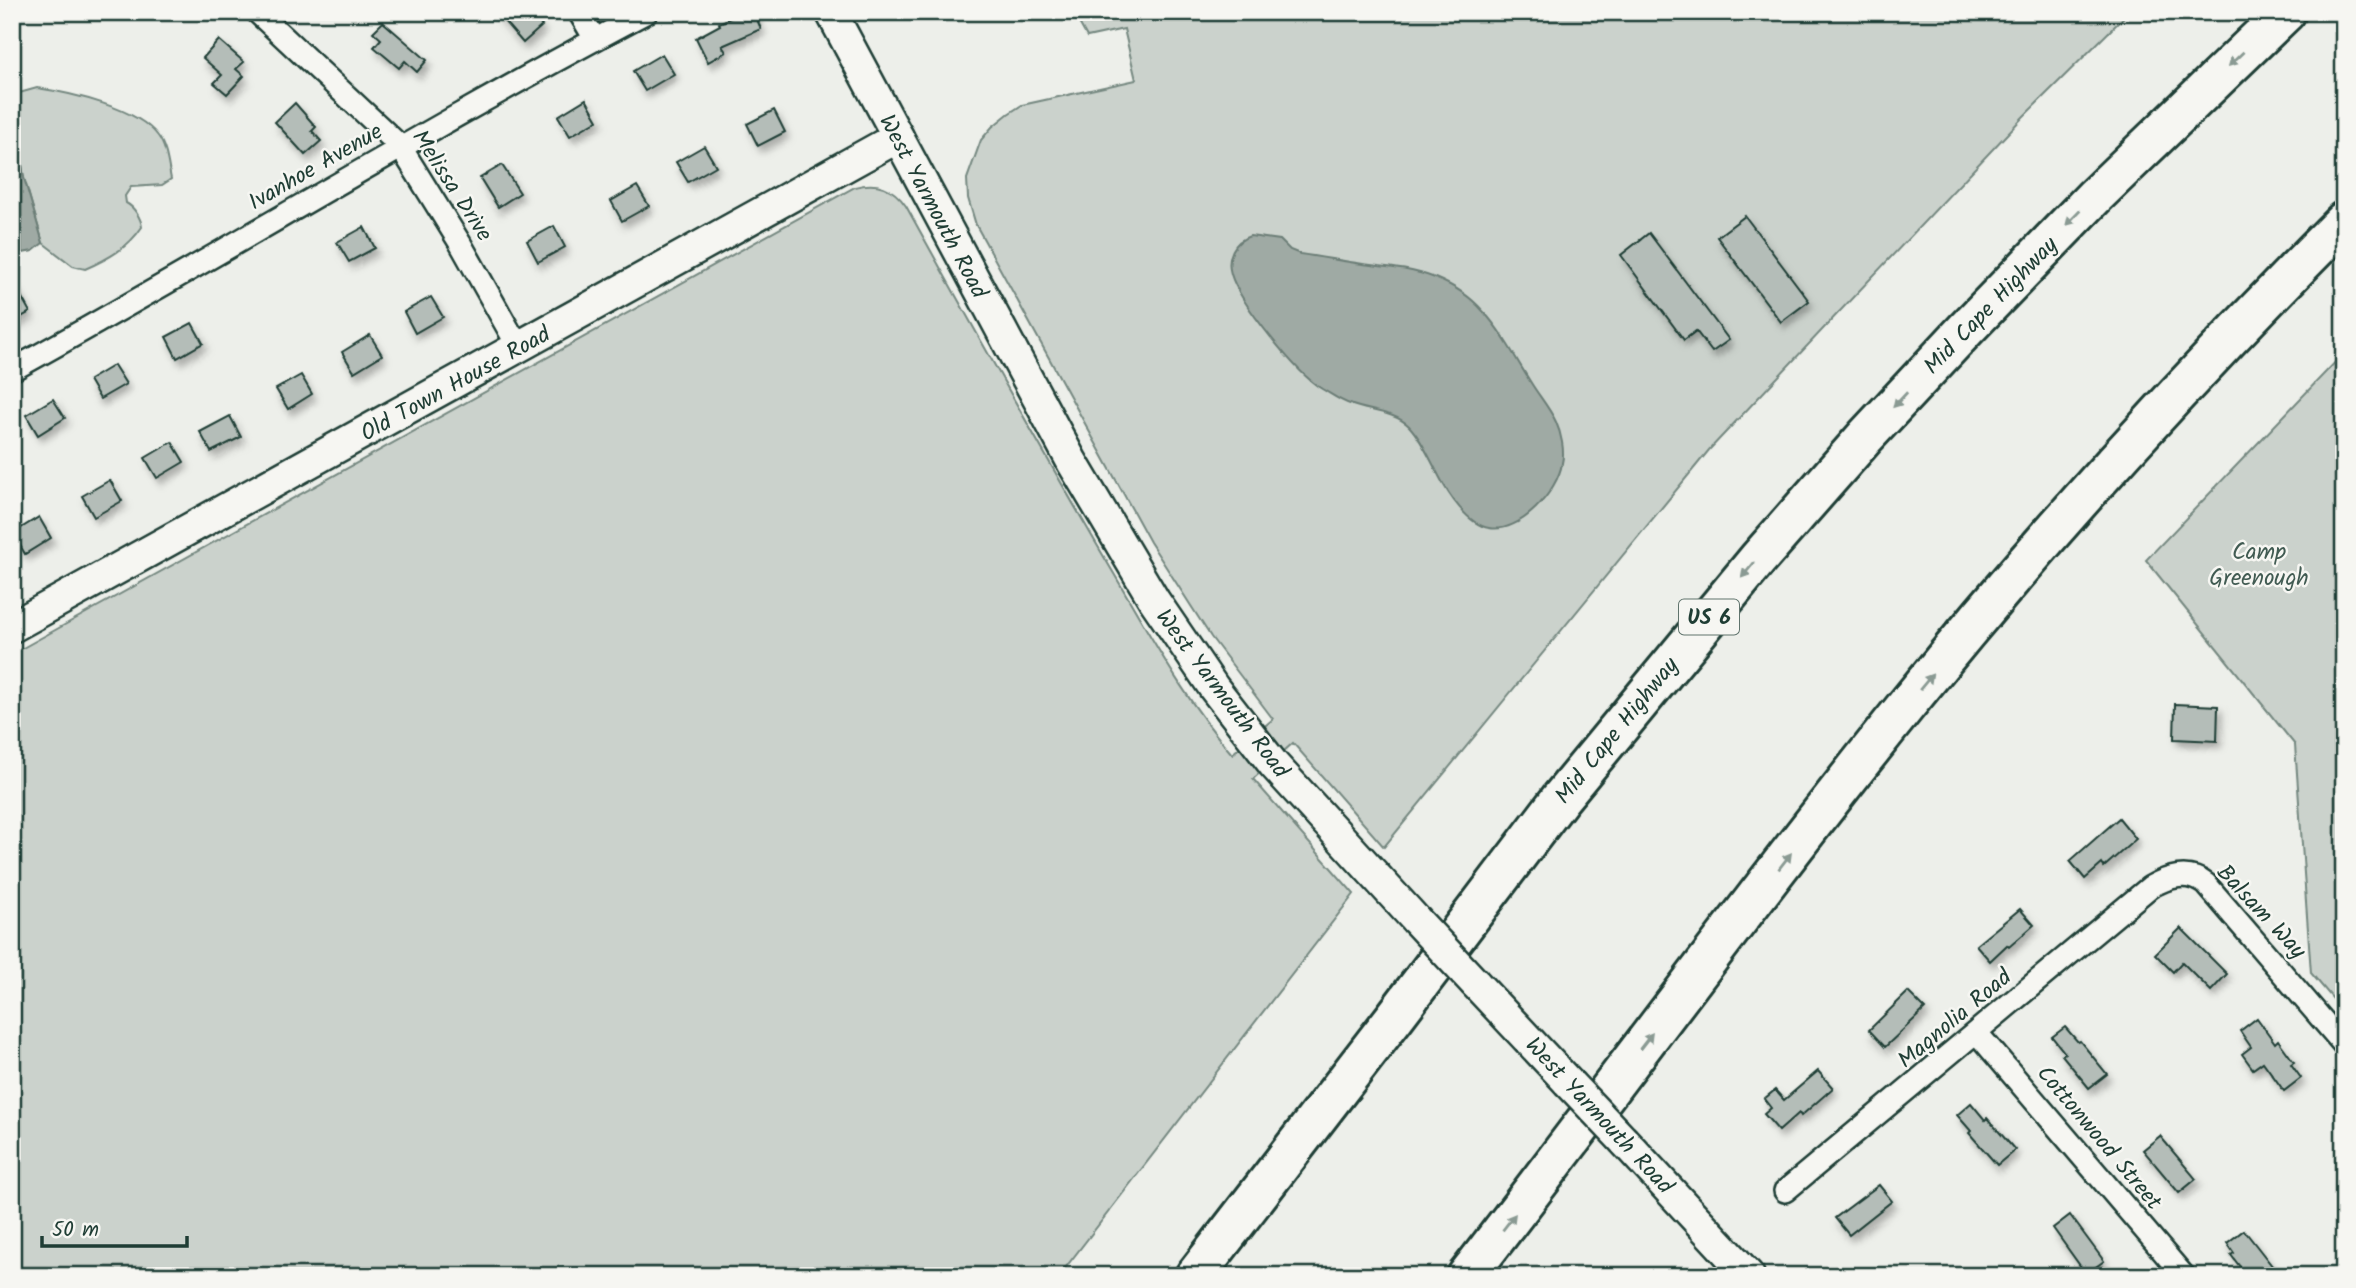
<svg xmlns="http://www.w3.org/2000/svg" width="2356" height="1288" viewBox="0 0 2356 1288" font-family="Kalam,sans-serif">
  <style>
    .green { fill: #cbd2cc; stroke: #758880; stroke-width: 2 }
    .water { fill: #9faaa4; stroke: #6c7e77; stroke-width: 2 }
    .building { fill: #b4bdb8; stroke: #1f3d34; stroke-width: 2; filter: url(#shadow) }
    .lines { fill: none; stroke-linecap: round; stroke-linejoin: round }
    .minor-casing { stroke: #1f3d34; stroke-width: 26 }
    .secondary-casing { stroke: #1f3d34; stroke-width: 35 }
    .motorway-casing { stroke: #1f3d34; stroke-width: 44 }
    .minor { stroke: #f6f6f2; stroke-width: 21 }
    .secondary { stroke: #f6f6f2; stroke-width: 30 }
    .motorway { stroke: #f6f6f2; stroke-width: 38 }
    .secondary-bridge-casing { stroke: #1f3d34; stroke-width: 35; stroke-linecap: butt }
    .secondary-bridge { stroke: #f6f6f2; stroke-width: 30 }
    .oneway { fill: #8a9a93 }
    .labels { text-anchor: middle; stroke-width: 5; stroke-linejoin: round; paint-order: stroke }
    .shield { fill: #f6f6f2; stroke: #60746d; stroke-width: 2 }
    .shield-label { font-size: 21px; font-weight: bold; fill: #1f3d34 }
    .street-label { font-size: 23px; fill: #1f3d34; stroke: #f6f6f2 }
    .park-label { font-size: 23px; fill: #415b52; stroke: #f6f6f2 }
  </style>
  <defs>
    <filter id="shadow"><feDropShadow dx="3.5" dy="6" stdDeviation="3.5" flood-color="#0004"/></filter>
  </defs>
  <rect width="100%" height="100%" fill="#edefea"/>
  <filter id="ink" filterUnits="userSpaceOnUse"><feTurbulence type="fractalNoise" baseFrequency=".0143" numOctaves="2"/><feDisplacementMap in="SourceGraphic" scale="14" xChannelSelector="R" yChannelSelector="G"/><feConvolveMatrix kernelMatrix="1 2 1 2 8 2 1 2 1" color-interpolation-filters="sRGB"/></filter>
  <g filter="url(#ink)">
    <g class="green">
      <path d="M 1073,12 L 2129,12 L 2023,117 L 1709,450 L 1384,847 L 1293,743 L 1253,779 L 1354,894 L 1059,1276 L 12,1276 L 12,654 L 855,187 C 877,181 893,187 906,206 C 973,327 1040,448 1110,567 C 1148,631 1183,698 1232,754 L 1273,719 L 1211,637 L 1150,542 L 976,225 L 968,198 L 967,179 L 981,140 L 992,127 L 1008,114 L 1022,105 L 1136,80 L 1124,29 L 1087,37 Z"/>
      <path d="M 37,88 C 71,93 138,108 158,136 C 167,148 168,165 171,179 L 162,185 L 131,187 L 125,196 L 126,203 C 134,207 141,218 142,227 C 128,248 108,259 85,269 L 73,266 L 43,243 L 24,178 L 21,158 L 12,143 L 12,95 Z"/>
      <path d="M 2344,353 L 2344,1012 L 2311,973 L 2295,745 L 2146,560 Z"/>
    </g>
    <g class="water">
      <path d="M 12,143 L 21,158 L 24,178 L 43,243 L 33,251 L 12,255 Z"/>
      <path d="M 1250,236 L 1280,240 L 1290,250 L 1300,254 C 1321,257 1342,261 1363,264 C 1387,267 1412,269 1435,278 C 1452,285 1471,297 1483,311 C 1503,333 1517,361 1533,386 C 1540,397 1550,409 1556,422 C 1561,433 1565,451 1562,463 C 1558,491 1520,534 1489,528 C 1468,525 1448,494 1439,476 C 1430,459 1422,440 1409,426 C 1394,411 1369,412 1350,404 C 1340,401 1331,394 1322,389 C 1297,374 1239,302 1231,274 C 1226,257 1234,241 1250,236 Z"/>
    </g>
    <g class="building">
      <path d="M 496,12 L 530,12 L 542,26 L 523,43 Z"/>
      <path d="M 743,12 L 754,12 L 761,29 L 722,46 L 726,52 L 708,62 L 696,38 L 720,25 L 719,23 Z"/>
      <path d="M 383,22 L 427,60 L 417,72 L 405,61 L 399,68 L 374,47 L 381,39 L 373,32 Z"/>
      <path d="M 219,40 L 244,62 L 236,69 L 244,76 L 227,94 L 214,83 L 222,75 L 203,58 Z"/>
      <path d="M 662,54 L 674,74 L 645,91 L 633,71 Z"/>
      <path d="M 586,99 L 598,120 L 570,136 L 558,116 Z"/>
      <path d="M 295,103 L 316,127 L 312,131 L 321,141 L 305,155 L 275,122 Z"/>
      <path d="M 774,110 L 785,132 L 758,146 L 747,124 Z"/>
      <path d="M 704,146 L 716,166 L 688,182 L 676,162 Z"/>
      <path d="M 502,165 L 520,193 L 498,207 L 480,178 Z"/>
      <path d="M 637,186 L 649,206 L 622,221 L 611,201 Z"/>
      <path d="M 1745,216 L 1809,301 L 1781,322 L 1717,237 Z"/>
      <path d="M 554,226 L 565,247 L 538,262 L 527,241 Z"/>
      <path d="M 364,227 L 375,248 L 349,262 L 337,242 Z"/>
      <path d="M 1649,233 L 1729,340 L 1712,352 L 1696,331 L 1684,340 L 1621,255 Z"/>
      <path d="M 12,280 L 30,312 L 12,322 Z"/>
      <path d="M 431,297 L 443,317 L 415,333 L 404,312 Z"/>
      <path d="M 192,323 L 203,343 L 177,358 L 166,337 Z"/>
      <path d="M 370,335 L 382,355 L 354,372 L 342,352 Z"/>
      <path d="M 114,365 L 126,384 L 100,399 L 89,380 Z"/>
      <path d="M 301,375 L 312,394 L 288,409 L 276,389 Z"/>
      <path d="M 53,399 L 65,418 L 38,435 L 26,415 Z"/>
      <path d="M 230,416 L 241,437 L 211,452 L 200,432 Z"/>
      <path d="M 172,442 L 184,462 L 157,478 L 145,458 Z"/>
      <path d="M 110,480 L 122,501 L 94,517 L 82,496 Z"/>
      <path d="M 39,517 L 51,538 L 25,554 L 13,533 Z"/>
      <path d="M 2175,704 L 2218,706 L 2217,741 L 2174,739 Z"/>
      <path d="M 2119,818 L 2136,839 L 2104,867 L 2102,864 L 2085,879 L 2070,861 Z"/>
      <path d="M 2020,909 L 2034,925 L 2009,947 L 2007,945 L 1990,961 L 1976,945 Z"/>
      <path d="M 2181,928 L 2227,974 L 2211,991 L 2182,962 L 2173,972 L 2155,954 Z"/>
      <path d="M 1908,992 L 1925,1009 L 1885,1047 L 1869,1030 Z"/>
      <path d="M 2257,1018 L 2275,1043 L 2278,1040 L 2294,1062 L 2291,1064 L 2301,1078 L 2284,1091 L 2263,1062 L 2253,1069 L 2242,1054 L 2251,1047 L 2240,1031 Z"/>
      <path d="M 2065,1027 L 2078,1042 L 2080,1041 L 2107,1074 L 2089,1088 L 2062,1055 L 2065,1053 L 2052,1037 Z"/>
      <path d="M 1818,1071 L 1833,1088 L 1801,1116 L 1799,1113 L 1779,1131 L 1764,1114 L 1771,1108 L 1764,1099 L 1775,1090 L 1784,1100 Z"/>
      <path d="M 1971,1103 L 1985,1120 L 1987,1118 L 2015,1150 L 1997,1165 L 1969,1133 L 1971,1131 L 1957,1115 Z"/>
      <path d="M 2160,1136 L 2196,1179 L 2179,1193 L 2143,1150 Z"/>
      <path d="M 1879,1185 L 1892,1201 L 1849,1235 L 1835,1218 Z"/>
      <path d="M 2070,1215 L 2104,1261 L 2086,1274 L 2053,1228 Z"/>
      <path d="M 2244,1230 L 2280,1276 L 2247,1276 L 2231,1255 L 2234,1253 L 2227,1243 Z"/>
    </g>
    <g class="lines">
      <defs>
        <g id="minor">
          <path d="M 257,12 L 400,146 L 460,243 L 519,348"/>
          <path d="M 579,12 L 595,39"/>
          <path d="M 12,370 C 225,253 431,125 647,12"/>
          <path d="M 1977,1033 L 2184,1276"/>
          <path d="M 1785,1191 L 2150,887 C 2168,877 2188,870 2206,884 L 2344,1045"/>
        </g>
        <g id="secondary">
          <path d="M 831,12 L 1072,462 L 1154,600 L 1214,688 L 1274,765 L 1416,920"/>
          <path d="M 12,627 L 898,137"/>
          <path d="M 1475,983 L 1568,1082"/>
          <path d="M 1624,1141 L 1749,1276"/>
        </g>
        <g id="motorway">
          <path d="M 1195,1276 L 1394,1018 L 1560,799 L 1758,559 L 1866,436 L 1966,329 L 2094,197 L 2286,12"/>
          <path d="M 1467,1276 C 1615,1085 1757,890 1909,702 C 2045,534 2191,374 2344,221"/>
        </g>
      </defs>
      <use href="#minor" class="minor-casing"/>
      <use href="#secondary" class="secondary-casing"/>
      <use href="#motorway" class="motorway-casing"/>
      <use href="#minor" class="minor"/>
      <use href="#secondary" class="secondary"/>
      <use href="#motorway" class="motorway"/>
      <defs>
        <g id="secondary-bridge">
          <path d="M 1416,920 L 1475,983"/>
          <path d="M 1568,1082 L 1624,1141"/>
        </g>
      </defs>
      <use href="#secondary-bridge" class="secondary-bridge-casing"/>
      <use href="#secondary-bridge" class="secondary-bridge"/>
    </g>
    <defs><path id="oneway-solid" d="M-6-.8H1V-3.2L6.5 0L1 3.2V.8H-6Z" transform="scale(1.75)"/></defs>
    <g class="oneway">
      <use href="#oneway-solid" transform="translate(2236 59) rotate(136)"/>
      <use href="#oneway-solid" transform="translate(2073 218) rotate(134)"/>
      <use href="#oneway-solid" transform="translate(1900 400) rotate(133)"/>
      <use href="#oneway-solid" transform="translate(1748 570) rotate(130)"/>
      <use href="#oneway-solid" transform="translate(1926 682) rotate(-50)"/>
      <use href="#oneway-solid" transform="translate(1785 861) rotate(-52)"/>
      <use href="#oneway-solid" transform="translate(1646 1041) rotate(-52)"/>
      <use href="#oneway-solid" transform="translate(1509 1222) rotate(-52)"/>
    </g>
  </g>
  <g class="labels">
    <rect class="shield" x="1679" y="599.5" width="60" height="35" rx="5"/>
    <g class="shield-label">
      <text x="1709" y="624">US 6</text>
    </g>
    <g class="street-label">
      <text transform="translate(315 166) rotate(-30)" y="8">Ivanhoe Avenue</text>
      <text transform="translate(453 185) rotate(57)" y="8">Melissa Drive</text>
      <text transform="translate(934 206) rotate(62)" y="8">West Yarmouth Road</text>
      <text transform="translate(1990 305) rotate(-46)" y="8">Mid Cape Highway</text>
      <text transform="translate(455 383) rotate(-29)" y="8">Old Town House Road</text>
      <text transform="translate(1223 693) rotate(53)" y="8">West Yarmouth Road</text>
      <text transform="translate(1616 730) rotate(-51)" y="8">Mid Cape Highway</text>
      <text transform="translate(2262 911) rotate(47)" y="8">Balsam Way</text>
      <text transform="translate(1954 1018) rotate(-40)" y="8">Magnolia Road</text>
      <text transform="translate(1600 1115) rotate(47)" y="8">West Yarmouth Road</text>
      <text transform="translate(2100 1137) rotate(50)" y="8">Cottonwood Street</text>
    </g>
    <g class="park-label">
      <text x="2259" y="559">Camp<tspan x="2259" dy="26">Greenough</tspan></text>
    </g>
  </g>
  <rect width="2356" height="1288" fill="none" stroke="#f6f6f2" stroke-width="42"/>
  <rect x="21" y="21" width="2314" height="1246" fill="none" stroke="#1f3d34" stroke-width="2.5" filter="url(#ink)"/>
  <path d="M42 1236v10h145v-10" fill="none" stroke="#1f3d34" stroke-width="3.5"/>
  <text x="52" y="1236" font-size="21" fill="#1f3d34" stroke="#f6f6f2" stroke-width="5" paint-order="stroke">50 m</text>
</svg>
